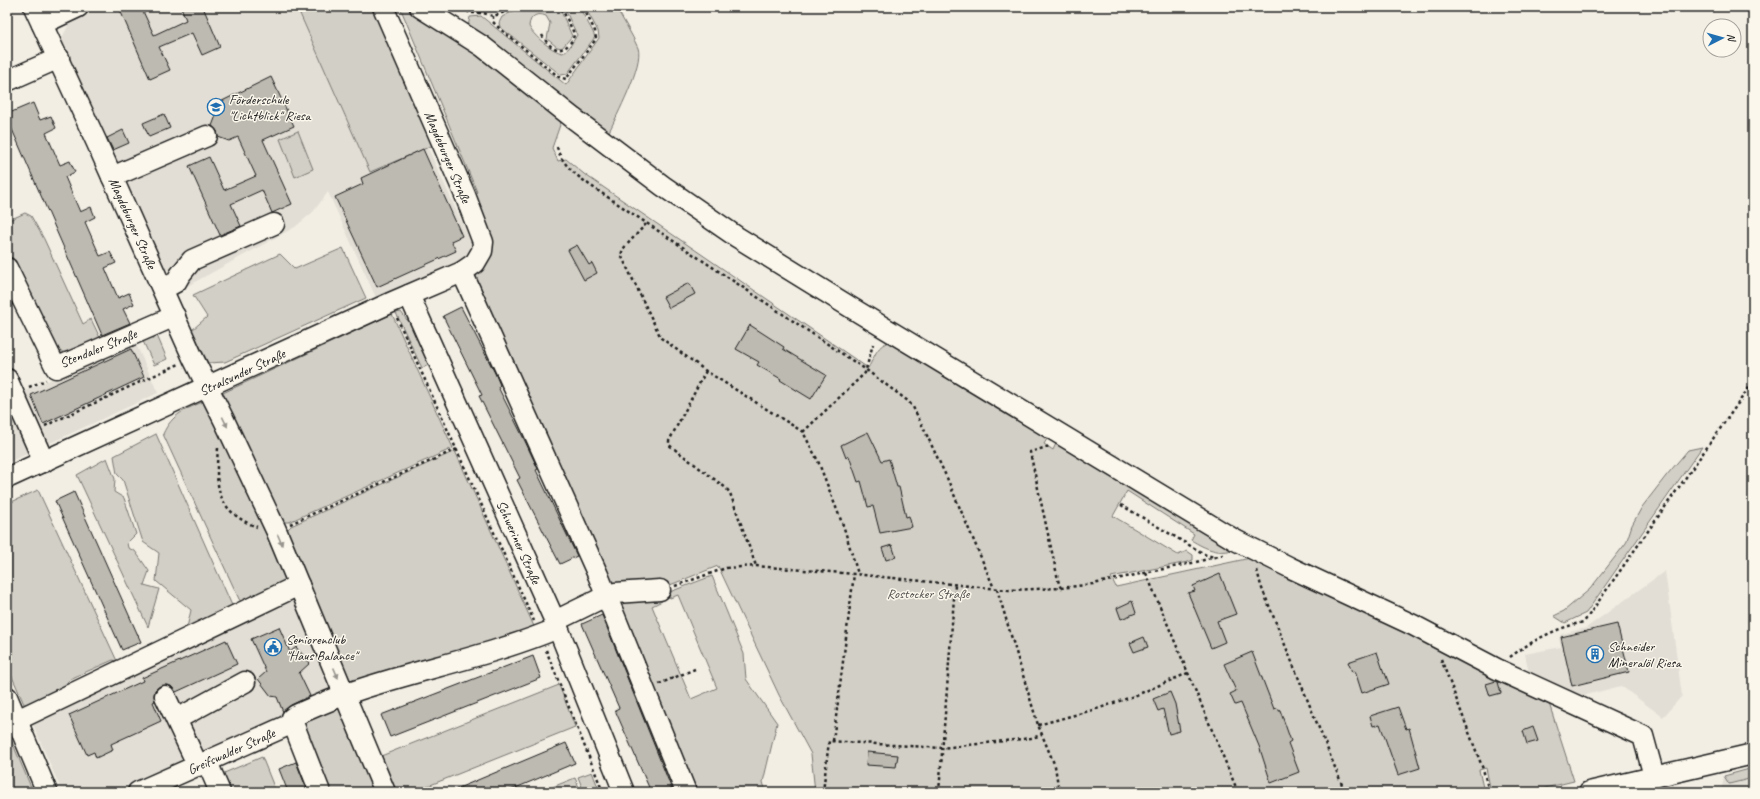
<svg xmlns="http://www.w3.org/2000/svg" width="1760" height="799" viewBox="0 0 1760 799" font-family="Caveat,sans-serif">
  <style>
    .built { fill: #e2ded5 }
    .green { fill: #d2cfc6; stroke: #777671 }
    .building { fill: #bdbab1; stroke: #1c1c1c }
    .lines { fill: none; stroke-linecap: round; stroke-linejoin: round }
    .minor-casing { stroke: #1c1c1c; stroke-width: 23 }
    .path { stroke: #1c1c1c; stroke-width: 2.5; stroke-dasharray: 3 3; stroke-linecap: butt }
    .minor { stroke: #fbf7ec; stroke-width: 20 }
    .oneway { fill: #97948e }
    .labels { text-anchor: middle; stroke-width: 3; stroke-linejoin: round; paint-order: stroke }
    .poi-label { font-size: 14px; fill: #1c1c1c; stroke: #fbf7ec; text-anchor: start }
    .street-label { font-size: 14px; fill: #1c1c1c; stroke: #fbf7ec }
    .park-label { font-size: 14px; fill: #53524f; stroke: #fbf7ec }
  </style>
  <rect width="100%" height="100%" fill="#f2eee4"/>
  <filter id="ink" filterUnits="userSpaceOnUse"><feTurbulence type="fractalNoise" baseFrequency=".025" numOctaves="2"/><feDisplacementMap in="SourceGraphic" scale="8" xChannelSelector="R" yChannelSelector="G"/><feConvolveMatrix kernelMatrix="1 2 1 2 8 2 1 2 1" color-interpolation-filters="sRGB"/></filter>
  <g filter="url(#ink)">
    <g class="built">
      <path d="M 99,7 L 297,7 L 370,172 L 427,146 L 476,253 L 377,300 L 328,192 L 313,212 L 295,227 L 182,289 L 172,269 L 165,271 L 60,42 L 71,20 Z"/>
      <path d="M 135,342 L 158,393 L 7,463 L 7,399 Z"/>
      <path d="M 1665,571 L 1682,696 L 1663,717 L 1621,686 L 1578,697 L 1530,678 L 1525,654 L 1561,647 L 1559,639 L 1561,634 L 1586,628 Z"/>
      <path d="M 298,592 L 341,693 L 111,792 L 62,792 L 31,720 Z"/>
      <path d="M 1753,768 L 1753,792 L 1721,792 L 1724,776 Z"/>
    </g>
    <g class="green">
      <path d="M 297,7 L 377,7 L 436,144 L 370,172 Z"/>
      <path d="M 400,7 L 413,7 L 567,116 L 561,122 L 552,148 L 558,161 L 566,159 L 584,174 L 868,368 C 876,355 876,345 892,341 L 1051,432 L 1044,444 L 1053,450 L 1059,437 L 1236,549 C 1219,555 1206,549 1191,540 L 1194,534 L 1127,491 L 1113,516 L 1178,555 L 1187,551 L 1193,555 L 1193,560 L 1188,562 L 1111,577 L 1116,587 L 1255,557 L 1546,694 L 1574,781 L 1528,792 L 1491,792 L 1486,768 L 1479,770 L 1484,792 L 815,792 L 811,754 L 779,695 L 718,566 L 670,585 L 612,589 L 469,279 L 484,268 L 471,195 L 477,192 Z"/>
      <path d="M 521,7 L 559,7 L 572,36 L 562,48 L 557,47 L 547,39 L 550,23 L 546,16 C 537,12 530,16 529,26 C 532,35 553,52 563,53 L 569,48 L 577,35 L 564,7 L 579,7 L 592,30 L 595,37 L 567,74 L 561,75 L 500,27 L 499,23 L 502,17 Z"/>
      <path d="M 585,7 L 616,7 C 623,20 632,34 638,48 C 644,64 616,117 608,134 L 668,180 L 742,231 L 1144,476 L 1222,521 L 1488,658 L 1487,661 L 1374,603 L 1248,543 L 739,234 L 664,183 L 574,115 L 467,31 L 470,17 L 481,16 L 566,85 L 599,38 L 598,31 Z"/>
      <path d="M 298,131 L 313,169 L 295,177 L 280,139 Z"/>
      <path d="M 25,213 L 31,216 L 44,239 L 83,324 L 91,319 L 102,342 L 69,352 L 59,352 L 40,325 L 7,253 L 7,221 Z"/>
      <path d="M 343,248 L 366,298 L 225,362 L 208,363 L 192,330 L 207,317 L 193,295 L 280,254 L 295,269 Z"/>
      <path d="M 401,312 L 407,320 L 411,321 L 431,364 L 422,368 L 396,313 Z"/>
      <path d="M 392,314 L 453,448 L 289,522 L 276,522 L 221,402 L 223,393 Z"/>
      <path d="M 156,333 L 167,359 L 154,365 L 142,339 Z"/>
      <path d="M 205,401 L 290,584 L 245,607 L 239,599 L 163,434 C 172,414 186,409 205,401 Z"/>
      <path d="M 156,434 L 234,610 L 186,632 L 191,610 L 156,581 L 159,553 L 143,542 L 123,480 L 117,474 L 114,456 Z"/>
      <path d="M 1702,447 L 1586,613 L 1565,623 L 1554,616 L 1564,611 L 1590,589 L 1626,543 L 1632,525 L 1642,507 L 1666,476 L 1688,450 Z"/>
      <path d="M 455,451 L 537,633 L 349,684 L 281,536 L 291,526 Z"/>
      <path d="M 107,458 L 115,479 L 114,492 L 124,498 L 136,534 L 127,543 L 128,548 L 135,551 L 149,571 L 144,585 L 159,589 L 148,627 L 77,475 Z"/>
      <path d="M 38,490 L 117,661 L 113,660 L 70,679 L 63,687 L 29,705 L 24,704 L 7,665 L 7,643 L 11,643 L 12,637 L 9,630 L 7,630 L 7,504 Z"/>
      <path d="M 712,576 L 744,654 L 746,679 L 777,723 L 763,782 L 766,792 L 696,792 L 616,598 L 659,594 L 662,601 L 652,606 L 691,699 L 717,688 L 678,595 L 670,598 L 667,593 Z"/>
      <path d="M 559,685 L 575,727 L 413,792 L 389,792 L 378,759 L 381,756 Z"/>
      <path d="M 343,699 L 382,792 L 323,792 L 294,721 Z"/>
      <path d="M 7,730 L 33,792 L 7,792 Z"/>
      <path d="M 262,757 L 276,792 L 223,792 L 217,776 Z"/>
      <path d="M 1753,768 L 1753,778 L 1729,784 L 1724,776 Z"/>
      <path d="M 592,772 L 600,792 L 584,792 L 578,777 Z"/>
      <path d="M 575,778 L 581,792 L 540,792 Z"/>
    </g>
    <g class="building">
      <path d="M 126,7 L 141,7 L 154,35 L 186,20 L 181,7 L 203,7 L 220,47 L 202,55 L 192,33 L 159,47 L 170,70 L 150,79 L 120,10 Z"/>
      <path d="M 271,77 L 294,126 L 263,140 L 292,204 L 272,213 L 262,190 L 231,204 L 241,226 L 220,235 L 189,166 L 209,157 L 224,190 L 256,176 L 238,137 L 229,141 L 218,137 L 217,131 L 212,126 L 217,113 L 214,105 Z"/>
      <path d="M 33,103 L 40,120 L 51,116 L 56,128 L 46,133 L 60,165 L 70,161 L 75,172 L 65,177 L 80,212 L 91,207 L 95,217 L 85,222 L 100,256 L 110,252 L 116,263 L 105,268 L 118,298 L 129,293 L 134,304 L 123,309 L 130,323 L 102,335 L 7,118 L 7,114 Z"/>
      <path d="M 164,114 L 170,128 L 149,137 L 143,123 Z"/>
      <path d="M 123,130 L 129,143 L 113,150 L 107,138 Z"/>
      <path d="M 423,149 L 462,236 L 451,241 L 456,251 L 377,287 L 335,197 L 363,184 L 361,178 Z"/>
      <path d="M 577,245 L 589,265 L 592,263 L 597,273 L 584,280 L 568,250 Z"/>
      <path d="M 689,283 L 695,294 L 669,308 L 663,297 Z"/>
      <path d="M 461,307 L 495,373 L 500,385 L 498,387 L 524,439 L 538,469 L 536,470 L 577,556 L 560,564 L 517,480 L 520,478 L 479,396 L 482,395 L 443,316 Z"/>
      <path d="M 750,325 L 784,347 L 783,349 L 826,375 L 811,399 L 780,380 L 781,379 L 757,365 L 759,362 L 736,349 Z"/>
      <path d="M 131,349 L 144,377 L 43,424 L 31,395 Z"/>
      <path d="M 868,432 L 882,461 L 889,459 L 897,487 L 899,487 L 906,517 L 909,516 L 912,527 L 880,533 L 873,506 L 868,507 L 861,481 L 858,482 L 849,456 L 846,458 L 841,445 Z"/>
      <path d="M 74,492 L 141,642 L 122,650 L 55,501 Z"/>
      <path d="M 892,545 L 896,557 L 886,560 L 882,548 Z"/>
      <path d="M 1220,574 L 1236,614 L 1217,621 L 1225,642 L 1211,648 L 1188,593 L 1195,591 L 1193,586 Z"/>
      <path d="M 1132,601 L 1136,613 L 1121,619 L 1117,608 Z"/>
      <path d="M 602,615 L 671,787 L 673,792 L 651,792 L 615,710 L 619,708 L 582,624 Z"/>
      <path d="M 1617,624 L 1629,672 L 1572,686 L 1561,637 Z"/>
      <path d="M 279,627 L 290,652 L 296,647 L 310,663 L 299,673 L 310,696 L 291,705 L 283,712 L 277,697 L 271,696 L 258,679 L 266,672 L 251,639 Z"/>
      <path d="M 1144,637 L 1148,647 L 1134,652 L 1130,643 Z"/>
      <path d="M 226,640 L 237,664 L 176,692 L 171,686 L 166,685 L 160,686 L 155,690 L 154,695 L 155,701 L 153,702 L 161,721 L 111,744 L 113,750 L 96,758 L 94,752 L 87,755 L 69,715 L 143,681 L 142,678 Z"/>
      <path d="M 1252,652 L 1274,709 L 1277,708 L 1280,710 L 1291,741 L 1288,743 L 1299,772 L 1271,783 L 1259,746 L 1241,703 L 1235,705 L 1230,694 L 1236,691 L 1224,664 Z"/>
      <path d="M 1377,652 L 1384,673 L 1385,673 L 1389,684 L 1362,693 L 1355,671 L 1352,672 L 1348,662 Z"/>
      <path d="M 533,656 L 541,678 L 390,737 L 381,715 Z"/>
      <path d="M 1496,681 L 1498,682 L 1501,693 L 1490,696 L 1486,684 Z"/>
      <path d="M 1170,692 L 1175,704 L 1180,731 L 1169,734 L 1163,709 L 1158,711 L 1153,699 Z"/>
      <path d="M 1398,707 L 1406,729 L 1409,728 L 1420,768 L 1398,775 L 1380,724 L 1373,726 L 1370,716 Z"/>
      <path d="M 1533,727 L 1538,741 L 1527,744 L 1523,731 Z"/>
      <path d="M 566,743 L 575,763 L 506,792 L 449,792 Z"/>
      <path d="M 867,752 L 898,755 L 896,767 L 866,765 Z"/>
      <path d="M 296,762 L 308,792 L 288,792 L 279,769 Z"/>
    </g>
    <g class="lines">
      <defs>
        <g id="minor">
          <path d="M 34,7 L 96,141 L 193,358 L 224,420 L 276,530 L 385,792"/>
          <path d="M 420,7 L 482,46 L 573,118 L 663,186 L 737,237 L 855,310 L 1235,540 L 1291,568 L 1413,625 L 1497,669 L 1643,736 L 1654,776"/>
          <path d="M 42,24 L 78,7"/>
          <path d="M 7,81 L 59,58"/>
          <path d="M 112,177 L 207,136"/>
          <path d="M 7,268 L 56,368 L 175,316"/>
          <path d="M 462,272 L 598,575 L 686,792"/>
          <path d="M 163,289 L 176,282 L 180,275 L 192,260 L 274,224"/>
          <path d="M 409,295 L 558,628 L 624,792"/>
          <path d="M 7,379 L 44,462"/>
          <path d="M 7,478 L 390,303 L 462,272 L 475,263 L 482,251 L 483,242 L 465,195 L 383,7"/>
          <path d="M 555,621 L 606,596 L 615,593 L 660,590"/>
          <path d="M 165,696 L 198,766"/>
          <path d="M 7,697 L 47,792"/>
          <path d="M 177,719 L 245,682"/>
          <path d="M 17,720 L 299,585"/>
          <path d="M 293,723 L 320,792"/>
          <path d="M 207,762 L 220,792"/>
          <path d="M 138,792 L 293,723 L 292,718 L 296,715 C 316,706 337,697 358,690 C 424,668 494,655 558,628"/>
          <path d="M 1589,792 L 1753,754"/>
        </g>
      </defs>
      <use href="#minor" class="minor-casing"/>
      <g class="path">
        <path d="M 462,7 L 470,13 L 483,13 L 493,16 L 500,14 L 515,7"/>
        <path d="M 493,16 L 493,22 L 499,28 L 559,77 L 566,79 L 596,39 L 595,31 L 583,7"/>
        <path d="M 542,35 C 547,45 559,56 569,44 C 572,41 574,38 574,33 L 561,7"/>
        <path d="M 557,147 C 562,165 576,175 591,186 L 865,369 L 908,401 L 913,407 L 922,425 L 947,478 L 994,588"/>
        <path d="M 646,224 L 623,249 L 621,255 L 661,338 L 706,371 L 803,432 L 818,461 L 844,528 L 858,574"/>
        <path d="M 397,318 L 534,621"/>
        <path d="M 706,371 L 669,441 L 669,445 L 726,488 L 730,493 L 756,566"/>
        <path d="M 29,387 L 46,380"/>
        <path d="M 45,426 L 179,364"/>
        <path d="M 803,432 L 865,373 L 873,344"/>
        <path d="M 1048,446 L 1047,447 L 1030,452 L 1059,584 L 1061,588"/>
        <path d="M 218,448 C 215,487 216,511 257,527"/>
        <path d="M 1121,505 L 1206,555 L 1215,557 L 1226,554"/>
        <path d="M 290,524 L 457,449"/>
        <path d="M 1257,570 L 1261,586 L 1345,792"/>
        <path d="M 1146,573 L 1238,792"/>
        <path d="M 675,586 L 726,568 L 756,566 L 854,574 L 1009,590 L 1061,588 L 1093,584 L 1192,563 L 1215,557"/>
        <path d="M 997,589 L 1038,725 L 1055,766 L 1059,792"/>
        <path d="M 546,650 L 603,792"/>
        <path d="M 1510,657 C 1533,640 1556,628 1584,622 L 1753,382"/>
        <path d="M 1441,659 L 1483,769 L 1489,792"/>
        <path d="M 659,684 L 695,669"/>
        <path d="M 1038,725 L 1100,708 L 1134,696 L 1188,673"/>
        <path d="M 833,741 L 854,574"/>
        <path d="M 823,792 L 829,741 L 942,748 L 1031,738 L 1042,735"/>
        <path d="M 939,792 L 955,585"/>
      </g>
      <use href="#minor" class="minor"/>
    </g>
    <defs><path id="oneway-solid" d="M-6-.8H1V-3.2L6.5 0L1 3.2V.8H-6Z"/></defs>
    <g class="oneway">
      <use href="#oneway-solid" transform="translate(225 422) rotate(64)"/>
      <use href="#oneway-solid" transform="translate(280 540) rotate(67)"/>
      <use href="#oneway-solid" transform="translate(336 673) rotate(67)"/>
    </g>
  </g>
  <defs>
    <symbol id="school-ring" viewBox="-11 -11 22 22"><circle r="9.5" fill="#fbf7ec" stroke="#1f6fb2" stroke-width="1.5"/><path d="M0-5L7-2L0 1L-7-2ZM-4 1L0 2.5L4 1V4Q0 6-4 4Z" fill="#1f6fb2"/></symbol>
    <symbol id="civic-ring" viewBox="-11 -11 22 22"><circle r="9.5" fill="#fbf7ec" stroke="#1f6fb2" stroke-width="1.5"/><path d="M-.6-6.5H3V-4.5H.6V-3L4-1V1h2V6H-6V1h2V-1L-.6-3ZM-1.2 2.5V6h2.4V2.5Z" fill="#1f6fb2"/></symbol>
    <symbol id="building-ring" viewBox="-11 -11 22 22"><circle r="9.5" fill="#fbf7ec" stroke="#1f6fb2" stroke-width="1.5"/><path d="M-4-6H4V6H1V3H-1V6H-4ZM-2.5-4.3h1.7v1.8h-1.7ZM.8-4.3h1.7v1.8H.8ZM-2.5-1h1.7V.8h-1.7ZM.8-1h1.7V.8H.8Z" fill="#1f6fb2"/></symbol>
  </defs>
  <g fill-rule="evenodd">
    <use href="#school-ring" x="206" y="97" width="20" height="20"/>
    <use href="#civic-ring" x="263" y="637" width="20" height="20"/>
    <use href="#building-ring" x="1585" y="644" width="20" height="20"/>
  </g>
  <g class="labels">
    <g class="poi-label">
      <text x="229" y="104">Förderschule<tspan x="229" dy="16">"Lichtblick" Riesa</tspan></text>
      <text x="286" y="644">Seniorenclub<tspan x="286" dy="16">"Haus Balance"</tspan></text>
      <text x="1608" y="651">Schneider<tspan x="1608" dy="16">Mineralöl Riesa</tspan></text>
    </g>
    <g class="street-label">
      <text transform="translate(448 157) rotate(67)" y="5">Magdeburger Straße</text>
      <text transform="translate(133 223) rotate(66)" y="5">Magdeburger Straße</text>
      <text transform="translate(98 348) rotate(-22)" y="5">Stendaler Straße</text>
      <text transform="translate(242 372) rotate(-25)" y="5">Stralsunder Straße</text>
      <text transform="translate(519 542) rotate(66)" y="5">Schweriner Straße</text>
      <text transform="translate(231 751) rotate(-24)" y="5">Greifswalder Straße</text>
    </g>
    <g class="park-label">
      <text x="928" y="598">Rostocker Straße</text>
    </g>
  </g>
  <rect width="1760" height="799" fill="none" stroke="#fbf7ec" stroke-width="24"/>
  <rect x="12" y="12" width="1736" height="775" fill="none" stroke="#1c1c1c" stroke-width="1.5" filter="url(#ink)"/>
  <g transform="translate(1722 38) rotate(84)"><circle r="19" fill="#fbf7ec" stroke="#a29f99"/>
  <path d="M0-3L7 15L0 10L-7 15Z" fill="#1f6fb2"/>
  <text y="-6" font-size="11" font-weight="bold" text-anchor="middle" fill="#1c1c1c">N</text>
  </g>
</svg>
